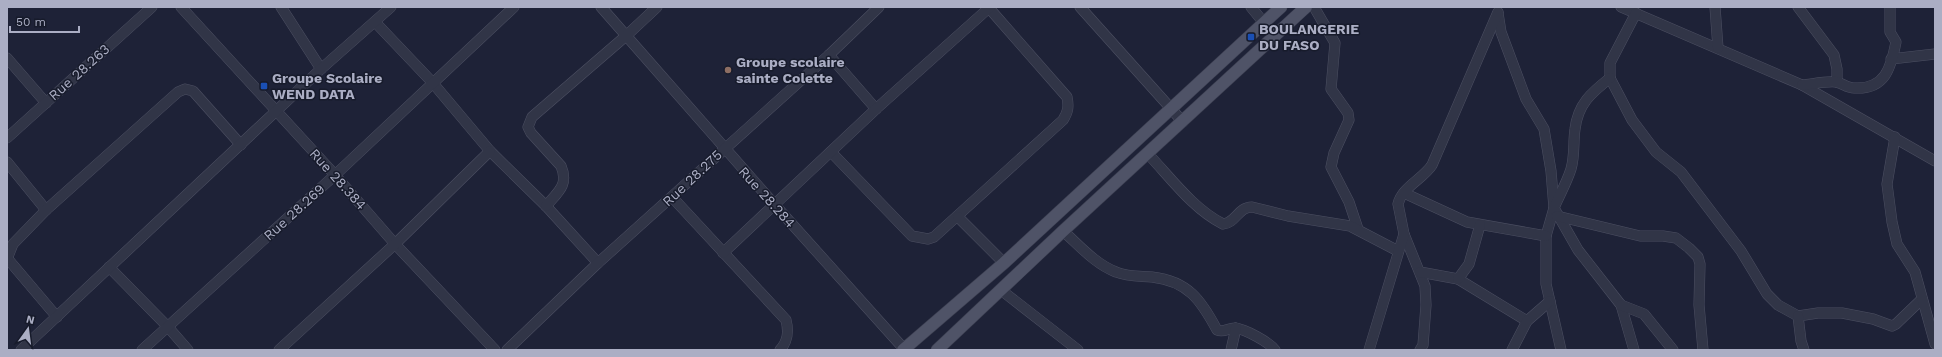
<svg xmlns="http://www.w3.org/2000/svg" width="1942" height="357" viewBox="0 0 1942 357" font-family="'Work Sans',sans-serif">
  <style>
    .lines { fill: none; stroke-linecap: round; stroke-linejoin: round }
    .minor-casing { stroke: #4c4f62; stroke-width: 11 }
    .major-casing { stroke: #3b3e50; stroke-width: 13 }
    .minor { stroke: #313547; stroke-width: 10 }
    .major { stroke: #4f5367; stroke-width: 12 }
    .transit-dot { fill: #1a4fb4; stroke: #171b2b; stroke-width: 1.5 }
    .education-dot { fill: #8d6e63; stroke: #171b2b; stroke-width: 1.5 }
    .labels { text-anchor: middle; stroke-width: 3; stroke-linejoin: round; paint-order: stroke }
    .poi-label { font-size: 14px; font-weight: bold; fill: #abaec4; stroke: #171b2b; text-anchor: start }
    .street-label { font-size: 14px; fill: #abaec4; stroke: #171b2b }
  </style>
  <rect width="100%" height="100%" fill="#1e2237"/>
  <g class="lines">
    <defs>
      <g id="minor">
        <path d="M 181,7 L 335,175 L 395,244 L 495,350"/>
        <path d="M 281,7 L 321,69"/>
        <path d="M 601,7 L 774,204 L 905,350"/>
        <path d="M 1080,7 L 1183,122"/>
        <path d="M 1251,7 L 1264,23"/>
        <path d="M 1314,7 L 1335,43 L 1331,89 L 1348,113 L 1349,120 L 1334,153 L 1331,167 L 1349,202 L 1358,229"/>
        <path d="M 1621,7 L 1802,85 L 1935,161"/>
        <path d="M 1715,7 L 1718,48"/>
        <path d="M 1798,7 L 1834,55 L 1837,69 L 1837,82"/>
        <path d="M 1498,13 L 1501,32 L 1526,99 L 1544,129 L 1551,171 L 1554,208 L 1546,236 L 1546,284 L 1561,350"/>
        <path d="M 1636,13 L 1610,63 L 1610,78 L 1632,120 L 1656,152 L 1681,172 L 1741,251 L 1767,294 L 1778,305 L 1798,316 L 1818,313 L 1842,313 L 1873,319 L 1892,326 L 1896,324 L 1922,299"/>
        <path d="M 375,22 L 432,82 L 490,151 L 546,206 L 598,263"/>
        <path d="M 829,55 L 876,109"/>
        <path d="M 7,58 L 46,103"/>
        <path d="M 1891,59 L 1935,54"/>
        <path d="M 1610,78 C 1591,93 1578,104 1575,129 C 1573,143 1575,155 1571,169 C 1567,182 1559,196 1554,208 L 1578,250 L 1621,305 L 1634,350"/>
        <path d="M 1802,85 C 1813,84 1825,81 1836,82 C 1842,83 1847,88 1854,88 C 1885,90 1891,68 1896,42 L 1890,32 L 1890,7"/>
        <path d="M 1895,137 L 1887,184 L 1892,222 L 1897,244 L 1915,272 L 1935,344"/>
        <path d="M 7,138 L 152,7"/>
        <path d="M 831,152 L 912,236 L 928,239 L 934,237 L 1063,120 C 1068,112 1069,107 1067,97 L 989,8"/>
        <path d="M 1148,154 C 1170,177 1193,209 1223,224 C 1236,223 1238,207 1252,207 L 1288,216 L 1350,226 L 1398,251"/>
        <path d="M 7,162 L 46,210"/>
        <path d="M 1404,193 L 1467,222 L 1546,236"/>
        <path d="M 672,197 L 786,320 C 789,332 788,341 780,350"/>
        <path d="M 546,206 C 558,192 569,185 561,166 L 531,133 L 528,127 L 532,117 L 627,35 L 657,7"/>
        <path d="M 1557,216 L 1640,236 L 1663,236 L 1676,238 L 1689,248 L 1698,257 L 1700,264 L 1699,305 L 1703,350"/>
        <path d="M 958,217 L 1004,263"/>
        <path d="M 1063,231 C 1079,245 1095,264 1116,272 C 1128,277 1139,276 1152,277 C 1188,281 1201,300 1217,330 C 1224,333 1228,328 1235,328 C 1245,329 1269,342 1275,350"/>
        <path d="M 1404,234 L 1425,286 L 1426,305 L 1423,345 L 1420,350"/>
        <path d="M 723,253 L 876,109 L 990,7"/>
        <path d="M 7,258 L 57,317"/>
        <path d="M 7,259 L 13,244 L 46,210 L 178,92 L 185,89 L 193,91 L 241,145"/>
        <path d="M 109,267 L 168,327 L 188,350"/>
        <path d="M 1420,272 L 1458,279 L 1527,321"/>
        <path d="M 1458,279 L 1469,264 L 1480,225"/>
        <path d="M 1001,290 L 1078,350"/>
        <path d="M 1621,305 L 1644,314 L 1673,350"/>
        <path d="M 1798,316 L 1801,341 L 1804,350"/>
        <path d="M 21,350 L 321,69 L 391,7"/>
        <path d="M 142,350 L 335,175 L 514,7"/>
        <path d="M 279,350 L 395,244 L 490,151"/>
        <path d="M 507,350 L 598,263 L 829,55 L 879,7"/>
        <path d="M 1231,350 L 1236,328"/>
        <path d="M 1369,350 L 1404,234 L 1398,204 C 1402,187 1423,179 1432,165 L 1498,12"/>
        <path d="M 1512,350 L 1527,321 L 1550,301"/>
      </g>
      <g id="major">
        <path d="M 903,350 L 1004,263 L 1281,7"/>
        <path d="M 937,350 L 1063,231 L 1306,7"/>
      </g>
    </defs>
    <use href="#minor" class="minor-casing"/>
    <use href="#major" class="major-casing"/>
    <use href="#minor" class="minor"/>
    <use href="#major" class="major"/>
  </g>
  <g class="transit-dot">
    <rect x="1247" y="33" width="8" height="8" rx="2"/>
    <rect x="260" y="82" width="8" height="8" rx="2"/>
  </g>
  <circle class="education-dot" cx="728" cy="70" r="4"/>
  <g class="labels">
    <g class="poi-label">
      <text x="1259" y="34">BOULANGERIE<tspan x="1259" dy="16">DU FASO</tspan></text>
      <text x="736" y="67">Groupe scolaire<tspan x="736" dy="16">sainte Colette</tspan></text>
      <text x="272" y="83">Groupe Scolaire<tspan x="272" dy="16">WEND DATA</tspan></text>
    </g>
    <g class="street-label">
      <text transform="translate(79 72) rotate(-42)" y="5">Rue 28.263</text>
      <text transform="translate(692 178) rotate(-43)" y="5">Rue 28.275</text>
      <text transform="translate(338 179) rotate(48)" y="5">Rue 28.384</text>
      <text transform="translate(767 197) rotate(48)" y="5">Rue 28.284</text>
      <text transform="translate(294 212) rotate(-42)" y="5">Rue 28.269</text>
    </g>
  </g>
  <rect width="1942" height="357" fill="none" stroke="#abaec4" stroke-width="16"/>
  <g transform="translate(28 329) rotate(14)" stroke="#171b2b" stroke-width="3" paint-order="stroke">
  <path d="M0-3L7 15L0 10L-7 15Z" fill="#abaec4"/>
  <text y="-6" font-size="11" font-weight="bold" text-anchor="middle" fill="#abaec4">N</text>
  </g>
  <path d="M10 26v6h69v-6" fill="none" stroke="#abaec4" stroke-width="2"/>
  <text x="16" y="26" font-size="12" fill="#abaec4" stroke="#171b2b" stroke-width="3" paint-order="stroke">50 m</text>
</svg>
